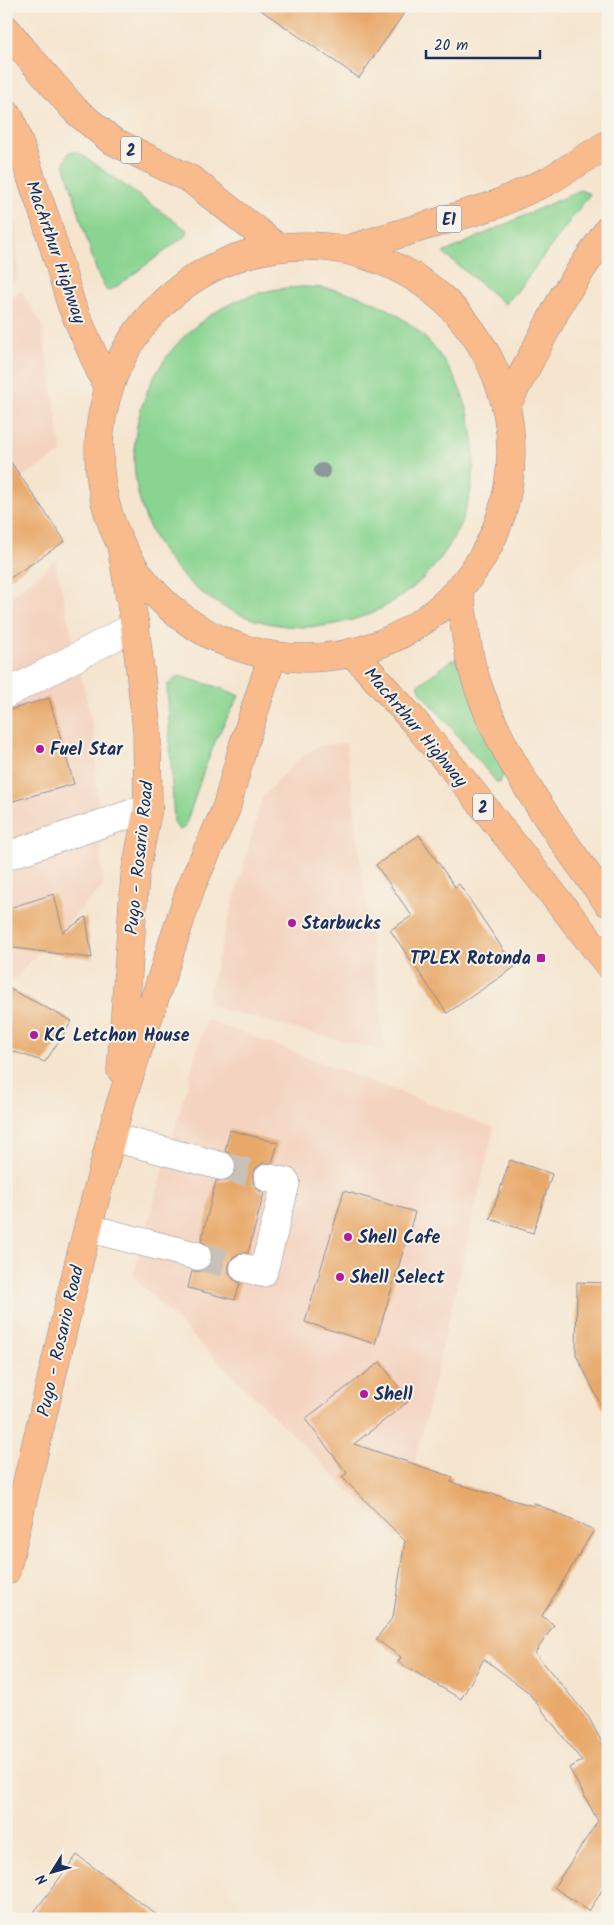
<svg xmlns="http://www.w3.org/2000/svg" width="614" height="1925" viewBox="0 0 614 1925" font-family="Kalam,sans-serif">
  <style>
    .built { fill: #f4d3c0 }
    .green { fill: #89d490; stroke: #528277 }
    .building { fill: #e8a869 }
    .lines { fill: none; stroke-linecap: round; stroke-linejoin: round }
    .minor-tunnel { stroke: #c9c1b8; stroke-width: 28; stroke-dasharray: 28 14; stroke-linecap: butt }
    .minor-casing { stroke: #888a96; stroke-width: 29 }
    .major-casing { stroke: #888a96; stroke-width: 29 }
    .highway-casing { stroke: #888a96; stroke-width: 29 }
    .minor { stroke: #fff; stroke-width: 28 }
    .major { stroke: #fabb8c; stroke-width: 28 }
    .highway { stroke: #fabb8c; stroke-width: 28 }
    .tree { fill: #8c9797 }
    .poi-dot { fill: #b5179e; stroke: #f7f3e8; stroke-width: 2 }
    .labels { text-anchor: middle; stroke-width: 4; stroke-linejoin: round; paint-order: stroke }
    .shield { fill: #f7f3e8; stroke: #5d6a87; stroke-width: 1 }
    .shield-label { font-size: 16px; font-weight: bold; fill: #1b2f5e }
    .street-label { font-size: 18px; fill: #1b2f5e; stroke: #f7f3e8 }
    .poi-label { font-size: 18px; font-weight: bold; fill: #1b2f5e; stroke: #f7f3e8; text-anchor: start }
  </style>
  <rect width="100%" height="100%" fill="#f7f3e8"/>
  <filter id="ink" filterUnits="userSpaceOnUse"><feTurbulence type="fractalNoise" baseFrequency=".02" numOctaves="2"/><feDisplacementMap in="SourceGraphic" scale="10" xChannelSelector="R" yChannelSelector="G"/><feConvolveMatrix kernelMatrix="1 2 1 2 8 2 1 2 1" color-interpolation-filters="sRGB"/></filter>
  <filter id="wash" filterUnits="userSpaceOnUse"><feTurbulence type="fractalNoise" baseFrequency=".0096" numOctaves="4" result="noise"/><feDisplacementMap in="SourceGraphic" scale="20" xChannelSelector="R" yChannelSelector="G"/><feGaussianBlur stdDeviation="1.12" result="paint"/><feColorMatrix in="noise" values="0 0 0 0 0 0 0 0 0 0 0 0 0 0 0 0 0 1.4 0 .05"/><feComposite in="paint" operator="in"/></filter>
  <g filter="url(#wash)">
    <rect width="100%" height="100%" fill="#f5e5cf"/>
    <g class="built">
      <path d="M 6,174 L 13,187 L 19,280 L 6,286 Z"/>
      <path d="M 21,291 L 42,325 L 62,453 L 6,486 L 6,299 Z"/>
      <path d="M 55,561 L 94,733 L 103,886 L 6,987 L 6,600 Z"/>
      <path d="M 346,743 L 385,1052 L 205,1005 L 262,798 L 295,762 L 318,746 Z"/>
      <path d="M 206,1019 L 494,1128 L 397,1538 L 133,1277 Z"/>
    </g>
    <g class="green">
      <path d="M 69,152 L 78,152 L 188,231 L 184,237 L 116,287 L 107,291 L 97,273 L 64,163 Z"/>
      <path d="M 580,190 L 590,194 L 515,294 L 505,304 L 443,253 Z"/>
      <circle cx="304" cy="457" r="170"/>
      <path d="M 452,660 L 461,660 L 504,775 L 498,784 L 421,692 L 418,685 Z"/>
      <path d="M 179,676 L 224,689 L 239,696 L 217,737 L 203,773 L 185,827 L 179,830 L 174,823 L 167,685 Z"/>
    </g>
    <g id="blocks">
      <g class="building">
        <path d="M 255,6 L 409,6 L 359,78 Z"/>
        <path d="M 6,455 L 65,541 L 6,581 Z"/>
        <path d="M 49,698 L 74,784 L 6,803 L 6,711 Z"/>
        <path d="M 419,835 L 455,887 L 459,884 L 515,967 L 447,1013 L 390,930 L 412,916 L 376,865 Z"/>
        <path d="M 54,894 L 63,932 L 86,917 L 92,958 L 6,947 L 6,909 Z"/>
        <path d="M 6,987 L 72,1021 L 45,1062 L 6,1049 Z"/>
        <path d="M 230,1130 L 278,1143 L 272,1163 L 263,1163 L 256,1168 L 253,1174 L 253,1183 L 258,1190 L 264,1193 L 248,1253 L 240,1253 L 233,1257 L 229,1265 L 229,1273 L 233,1279 L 240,1283 L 235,1300 L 188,1288 L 192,1271 L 202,1271 L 208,1267 L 212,1260 L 212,1251 L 208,1245 L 201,1241 L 216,1181 L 226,1181 L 232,1177 L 236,1170 L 236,1161 L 232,1155 L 225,1151 Z"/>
        <path d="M 510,1160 L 552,1174 L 533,1233 L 490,1219 Z"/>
        <path d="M 344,1191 L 415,1212 L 375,1344 L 305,1322 Z"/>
        <path d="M 577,1282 L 608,1283 L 608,1419 L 576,1355 Z"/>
        <path d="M 380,1362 L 409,1401 L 354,1444 L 453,1477 L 451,1482 L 533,1506 L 534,1503 L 594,1530 L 542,1616 L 554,1625 L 535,1653 L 589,1718 L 605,1748 L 608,1747 L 608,1881 L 589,1911 L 554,1887 L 598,1821 L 569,1768 L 582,1761 L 528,1692 L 484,1659 L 461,1699 L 398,1662 L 401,1657 L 376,1639 L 393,1617 L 405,1541 L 342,1477 L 347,1473 L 305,1419 Z"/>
        <path d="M 77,1855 L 162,1919 L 29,1919 Z"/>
      </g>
    </g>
  </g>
  <g filter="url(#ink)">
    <use href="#blocks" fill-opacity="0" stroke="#888a96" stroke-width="1"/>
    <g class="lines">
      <g class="minor-tunnel">
        <path d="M 221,1166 L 268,1178"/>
        <path d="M 197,1256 L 244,1268"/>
      </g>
      <defs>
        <g id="minor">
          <path d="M 6,694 L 135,626"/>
          <path d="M 6,856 L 148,808"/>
          <path d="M 111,1137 L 221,1166"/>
          <path d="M 88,1228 L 197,1256"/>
          <path d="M 244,1268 L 263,1273 L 286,1182 L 268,1178"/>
        </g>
        <g id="major">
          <path d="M 121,545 L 135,626 L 147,730 L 148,808 L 135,875 L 121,1070"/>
          <path d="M 6,1571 L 79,1262 L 118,1111 L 191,887 L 226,809 L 244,743 L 272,657"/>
        </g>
        <g id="highway">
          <path d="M 6,29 L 24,51 L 75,110 L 111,140 L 192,180 L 277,247"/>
          <path d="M 6,113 L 11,120 L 46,220 L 71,304 L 108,389"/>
          <circle cx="305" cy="452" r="206"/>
          <path d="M 346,250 L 495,205 L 548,181 L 608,144"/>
          <path d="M 506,406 L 564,295 L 608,230"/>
          <path d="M 459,592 C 464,617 466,643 472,667 C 496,753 556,832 608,903"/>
          <path d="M 354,654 L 413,720 L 465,783 L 608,964"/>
        </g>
      </defs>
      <use href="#minor" class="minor-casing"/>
      <use href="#major" class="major-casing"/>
      <use href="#highway" class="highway-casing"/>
      <use href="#minor" class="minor"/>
      <use href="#major" class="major"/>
      <use href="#highway" class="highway"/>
    </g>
    <circle class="tree" cx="322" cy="471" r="8"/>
  </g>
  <g class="poi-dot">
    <circle cx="40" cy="749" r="5"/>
    <circle cx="292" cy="923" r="5"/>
    <rect x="536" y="953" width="10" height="10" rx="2.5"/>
    <circle cx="34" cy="1035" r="5"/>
    <circle cx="348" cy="1237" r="5"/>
    <circle cx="340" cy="1277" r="5"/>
    <circle cx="364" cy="1394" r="5"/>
  </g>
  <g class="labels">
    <g class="shield">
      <rect x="121" y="136.5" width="20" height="27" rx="4"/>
      <rect x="436.5" y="205.5" width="25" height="27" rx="4"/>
      <rect x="473" y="793.5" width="20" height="27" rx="4"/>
    </g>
    <g class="shield-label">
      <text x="131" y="156">2</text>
      <text x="449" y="225">E1</text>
      <text x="483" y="813">2</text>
    </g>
    <g class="street-label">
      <text transform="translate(56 252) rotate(71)" y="6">MacArthur Highway</text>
      <text transform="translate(416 727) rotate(50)" y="6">MacArthur Highway</text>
      <text transform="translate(139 858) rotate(-84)" y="6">Pugo - Rosario Road</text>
      <text transform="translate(60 1341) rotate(-77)" y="6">Pugo - Rosario Road</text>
    </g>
    <g class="poi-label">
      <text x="50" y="755">Fuel Star</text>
      <text x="302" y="929">Starbucks</text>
      <text x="531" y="964" text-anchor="end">TPLEX Rotonda</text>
      <text x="44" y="1041">KC Letchon House</text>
      <text x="358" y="1243">Shell Cafe</text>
      <text x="350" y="1283">Shell Select</text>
      <text x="374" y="1400">Shell</text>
    </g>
  </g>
  <rect width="614" height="1925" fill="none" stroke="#f7f3e8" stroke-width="25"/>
  <g transform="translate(52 1872) rotate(233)" stroke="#f7f3e8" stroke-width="4" paint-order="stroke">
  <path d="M0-4L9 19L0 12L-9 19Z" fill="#1b2f5e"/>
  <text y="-8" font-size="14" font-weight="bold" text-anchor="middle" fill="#1b2f5e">N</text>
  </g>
  <path d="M426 50v8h114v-8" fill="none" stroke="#1b2f5e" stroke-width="2.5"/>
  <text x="434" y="50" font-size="15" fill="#1b2f5e" stroke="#f7f3e8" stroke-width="4" paint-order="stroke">20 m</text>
</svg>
